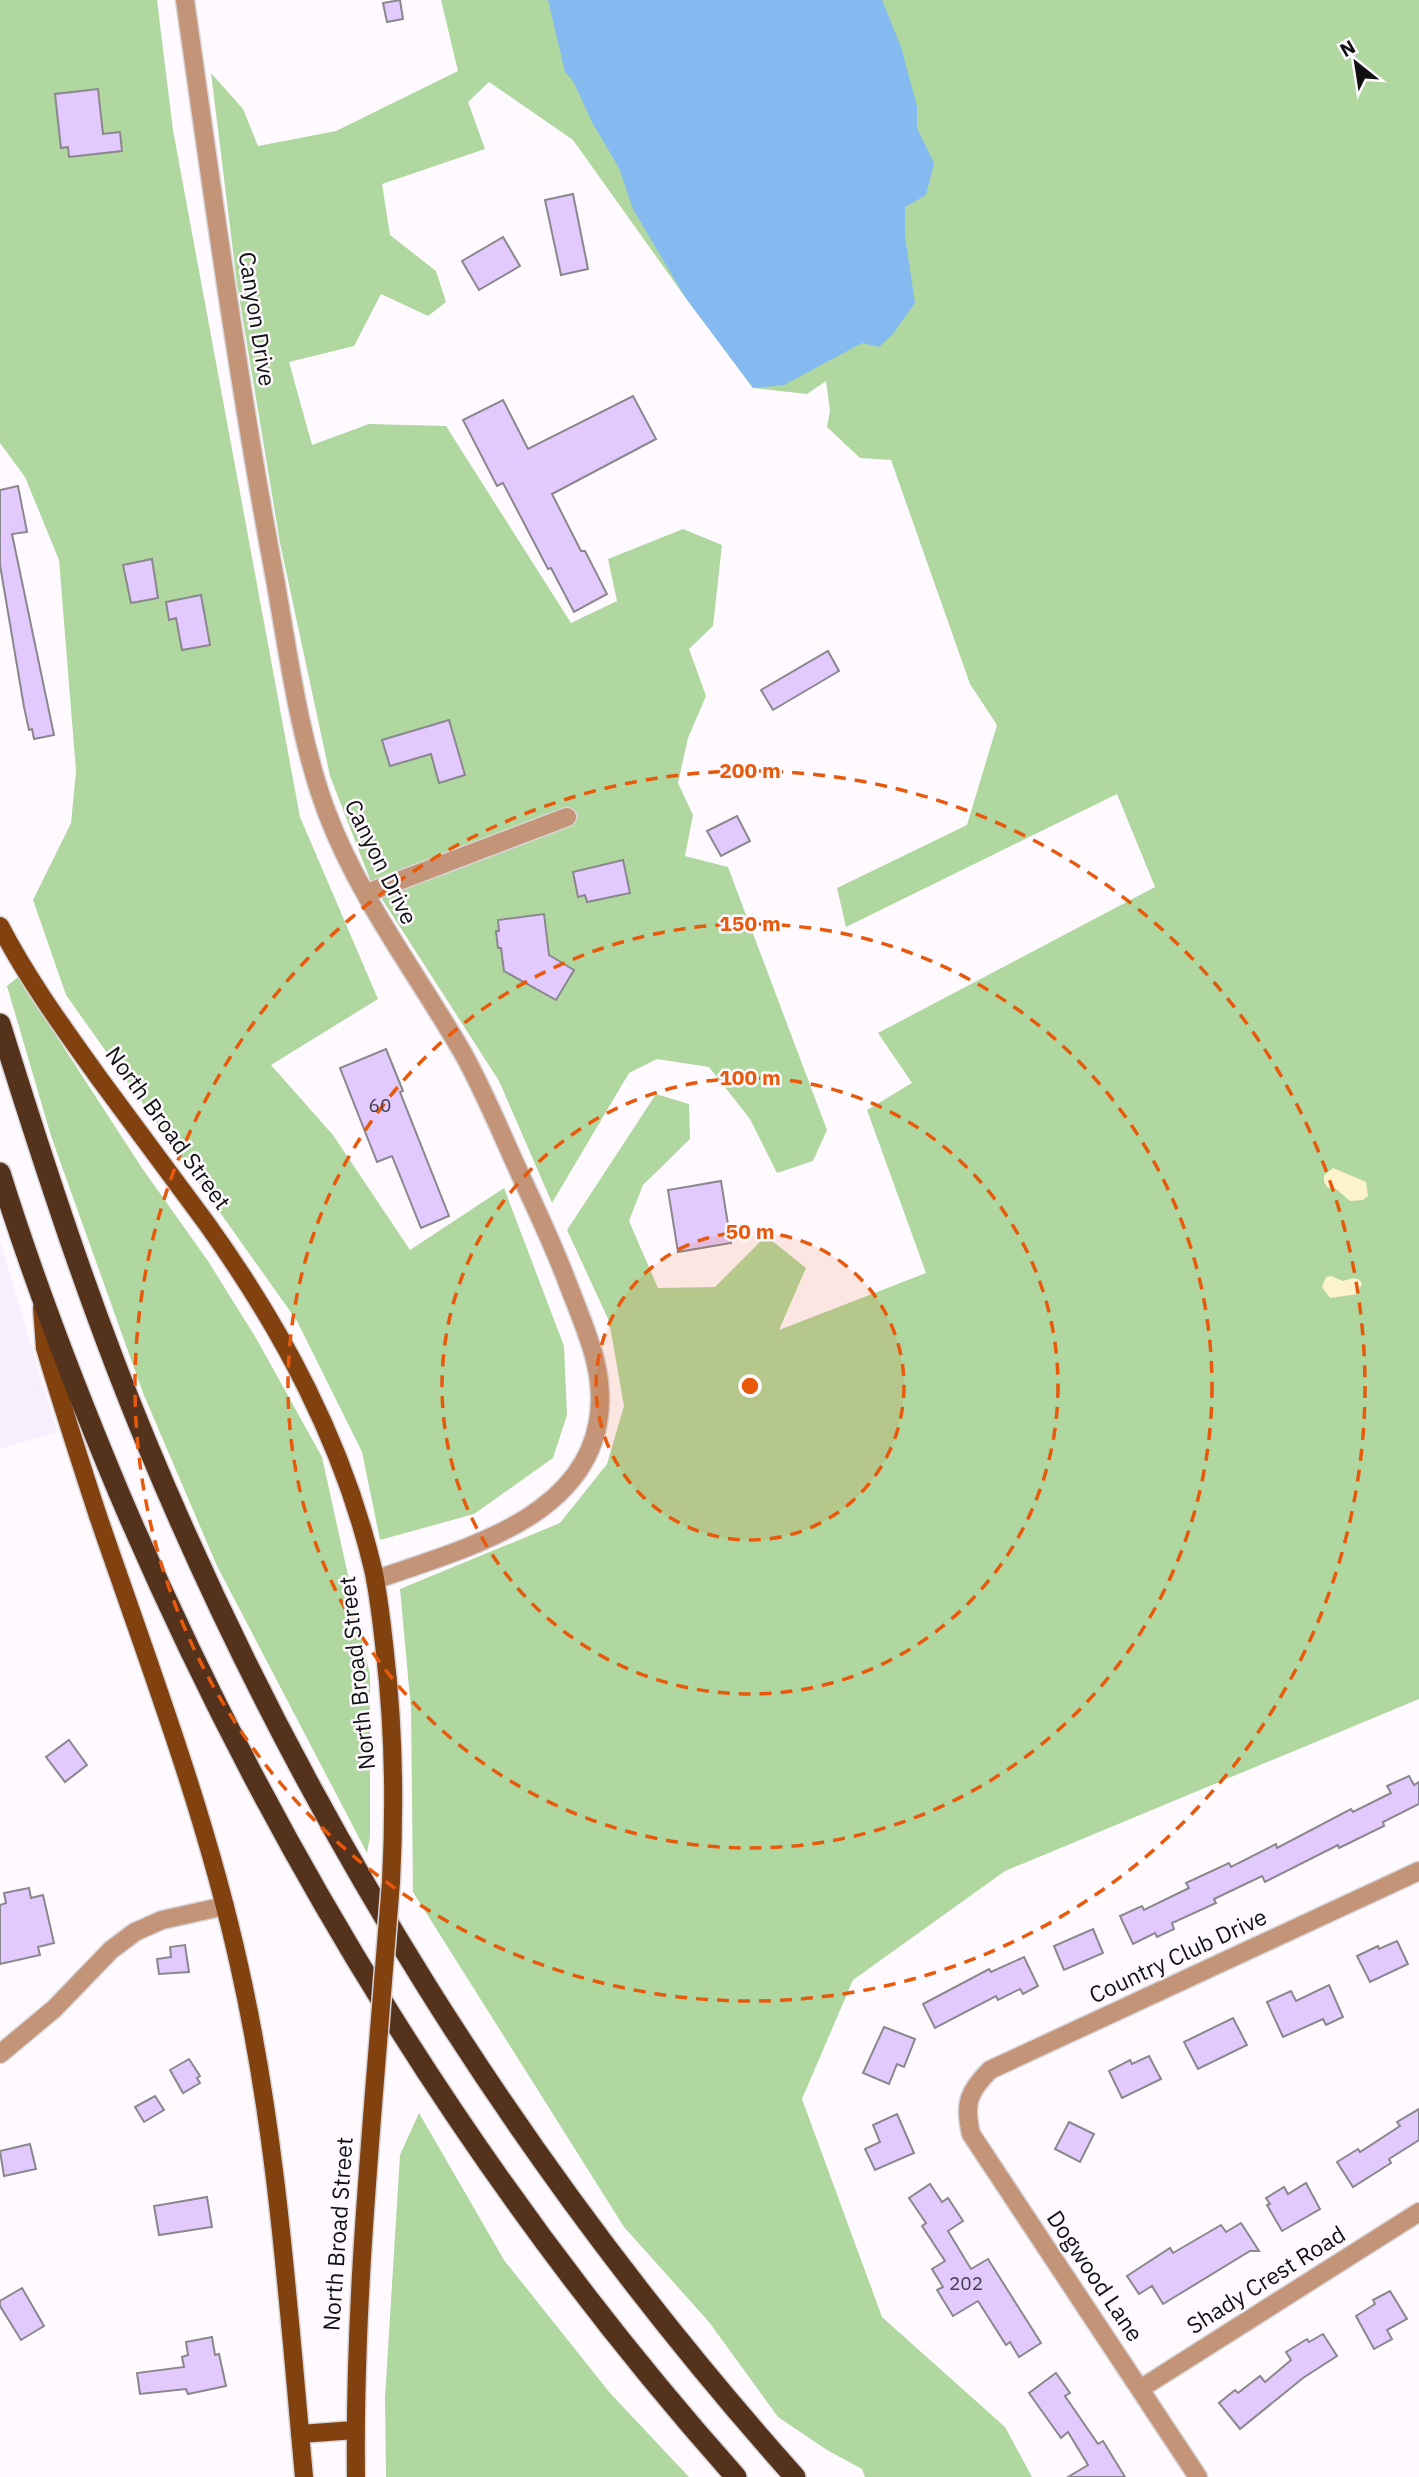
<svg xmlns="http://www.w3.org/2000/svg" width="1419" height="2477" viewBox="0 0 1419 2477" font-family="'IBM Plex Sans',sans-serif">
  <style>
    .commercial { fill: #f7eefe }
    .green { fill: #b0d79f }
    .sand { fill: #fcf2cc }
    .water { fill: #84baef }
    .building { fill: #e2c9fe; stroke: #8a878d; stroke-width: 2 }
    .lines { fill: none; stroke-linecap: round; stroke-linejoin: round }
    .street-casing { stroke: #d8d5d9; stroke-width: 21 }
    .primary-casing { stroke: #d8d5d9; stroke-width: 21 }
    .highway-casing { stroke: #d8d5d9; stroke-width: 24 }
    .street { stroke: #c39477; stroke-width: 18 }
    .primary { stroke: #82420f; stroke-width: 18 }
    .highway { stroke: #55321b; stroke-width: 21 }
    .primary-bridge-casing { stroke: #d8d5d9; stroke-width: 21; stroke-linecap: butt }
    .primary-bridge { stroke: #82420f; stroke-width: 18 }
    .ring { fill: none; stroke: #e8590c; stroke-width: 3.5; stroke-dasharray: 12 9 }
    .labels { text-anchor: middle; stroke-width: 5; stroke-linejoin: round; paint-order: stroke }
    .number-label { font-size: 19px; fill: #453e4d }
    .street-label { font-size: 23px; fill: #111012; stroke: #fefaff }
    .centre { fill: #e8590c; stroke: #fefaff; stroke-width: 3.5 }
    .ring-label { font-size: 21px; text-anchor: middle; font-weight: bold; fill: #e8590c; stroke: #fefaff; stroke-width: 5; stroke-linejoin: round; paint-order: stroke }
  </style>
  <rect width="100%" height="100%" fill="#fefaff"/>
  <path class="commercial" d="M 0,1241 L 57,1432 L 0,1449 Z"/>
  <g class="green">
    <path d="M 0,0 L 157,0 L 173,130 L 300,817 L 378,999 L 271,1065 L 333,1135 L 410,1250 L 504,1188 L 564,1346 L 567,1415 L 553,1458 L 474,1514 L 380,1540 L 362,1452 L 297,1321 L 66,995 L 33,900 L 71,823 L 76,771 L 59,560 L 25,477 L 0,443 Z"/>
    <path d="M 441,0 L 1419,0 L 1419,1699 L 1005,1871 L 853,1980 L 802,2099 L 882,2317 L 1005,2427 L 1032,2477 L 865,2477 L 862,2469 L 827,2450 L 778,2417 L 709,2322 L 624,2227 L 413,1892 L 411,1709 L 400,1589 L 560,1523 L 607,1464 L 624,1406 L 609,1321 L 567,1230 L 656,1094 L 689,1104 L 690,1139 L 643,1185 L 629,1221 L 658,1288 L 715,1287 L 766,1236 L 806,1268 L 779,1330 L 926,1273 L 867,1110 L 912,1083 L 878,1033 L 1155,887 L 1117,794 L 846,927 L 837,888 L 967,825 L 997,725 L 970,684 L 891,460 L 860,458 L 827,427 L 830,411 L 826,381 L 807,394 L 753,388 L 685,297 L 573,140 L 489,82 L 468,102 L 485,149 L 382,184 L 390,235 L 436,271 L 446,302 L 428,316 L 381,294 L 354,346 L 289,362 L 312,445 L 369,424 L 446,426 L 571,623 L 617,601 L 608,559 L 683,529 L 722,545 L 713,626 L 689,649 L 706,696 L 688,738 L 678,783 L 693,815 L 685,856 L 728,867 L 827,1130 L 813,1161 L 777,1173 L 750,1119 L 709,1067 L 657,1059 L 629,1073 L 552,1203 L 499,1081 L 371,882 L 330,776 L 280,543 L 237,284 L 211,73 L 243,109 L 258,146 L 336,131 L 458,71 Z"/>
    <path d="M 18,977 L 142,1168 L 208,1261 L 256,1338 L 322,1457 L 370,1675 L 370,1837 L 367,1853 L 217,1566 L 143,1393 L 51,1136 L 7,986 Z"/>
    <path d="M 419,2113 L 504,2260 L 610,2393 L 689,2477 L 386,2477 L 385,2398 L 400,2155 Z"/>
  </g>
  <g class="sand">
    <path d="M 1333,1168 L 1366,1182 L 1368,1196 L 1363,1200 L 1350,1201 L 1335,1188 L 1328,1188 L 1324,1182 L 1324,1175 Z"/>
    <path d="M 1331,1276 L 1343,1281 L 1353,1278 L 1358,1279 L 1362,1283 L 1358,1294 L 1330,1298 L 1322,1287 L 1326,1277 Z"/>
  </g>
  <path class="water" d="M 548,0 L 882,0 L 901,47 L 917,106 L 917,128 L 934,163 L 926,195 L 905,207 L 905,236 L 915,303 L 892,335 L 879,347 L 862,343 L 784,385 L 753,388 L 685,297 L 633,209 L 619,168 L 593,124 L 573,81 L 565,72 Z"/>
  <g class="building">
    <path d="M 400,0 L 403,19 L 387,22 L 383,3 Z"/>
    <path d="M 98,89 L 103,134 L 120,132 L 122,151 L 69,157 L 68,147 L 61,148 L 55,94 Z"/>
    <path d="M 573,194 L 588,269 L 561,275 L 545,200 Z"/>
    <path d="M 503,237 L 520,266 L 479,290 L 462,261 Z"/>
    <path d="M 633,396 L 656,439 L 552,494 L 581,551 L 585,551 L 607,594 L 574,612 L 551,568 L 548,569 L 503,483 L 497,486 L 463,420 L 503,400 L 528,449 Z"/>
    <path d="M 18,486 L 27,532 L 12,534 L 54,735 L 34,739 L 32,729 L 29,730 L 24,707 L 0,565 L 0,490 Z"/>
    <path d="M 152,559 L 158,598 L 131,603 L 123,565 Z"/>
    <path d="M 201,595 L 210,645 L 182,650 L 176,618 L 169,620 L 166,602 Z"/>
    <path d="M 828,651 L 839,671 L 773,710 L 761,690 Z"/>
    <path d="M 449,720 L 465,775 L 439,783 L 431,754 L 390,766 L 382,740 Z"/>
    <path d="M 737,816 L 750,841 L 721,856 L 707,831 Z"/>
    <path d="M 623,860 L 630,893 L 587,902 L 585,895 L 578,897 L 573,872 Z"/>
    <path d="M 544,914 L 549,955 L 574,970 L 556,1000 L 504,971 L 501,948 L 498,948 L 496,931 L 499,931 L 498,920 Z"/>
    <path d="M 386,1049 L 403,1091 L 400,1092 L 449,1216 L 421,1228 L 392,1156 L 377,1162 L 340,1068 Z"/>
    <path d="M 721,1181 L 731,1243 L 678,1252 L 668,1190 Z"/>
    <path d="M 69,1740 L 87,1765 L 65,1782 L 46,1757 Z"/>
    <path d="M 1409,1776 L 1414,1785 L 1419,1782 L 1419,1804 L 1383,1822 L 1384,1826 L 1339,1848 L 1338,1845 L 1265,1882 L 1262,1876 L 1214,1899 L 1216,1903 L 1172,1923 L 1174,1929 L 1157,1937 L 1155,1933 L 1133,1944 L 1120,1916 L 1142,1906 L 1144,1910 L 1189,1888 L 1186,1883 L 1229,1863 L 1231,1867 L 1276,1844 L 1277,1848 L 1351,1809 L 1353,1812 L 1391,1793 L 1387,1786 Z"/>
    <path d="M 29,1888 L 31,1898 L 43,1895 L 54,1943 L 38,1947 L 40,1955 L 0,1964 L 0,1905 L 6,1903 L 4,1893 Z"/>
    <path d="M 1093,1929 L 1103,1953 L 1064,1970 L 1054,1946 Z"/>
    <path d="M 1397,1941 L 1408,1964 L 1370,1982 L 1357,1956 L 1378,1946 L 1379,1949 Z"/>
    <path d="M 185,1945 L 189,1972 L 159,1974 L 157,1959 L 171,1957 L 170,1947 Z"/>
    <path d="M 1024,1957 L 1038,1986 L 1023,1994 L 1020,1989 L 998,2000 L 996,1996 L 935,2028 L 923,2004 L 989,1969 L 991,1972 Z"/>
    <path d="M 1329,1985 L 1343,2017 L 1326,2025 L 1323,2019 L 1283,2037 L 1267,2002 L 1291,1991 L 1296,2001 Z"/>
    <path d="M 1233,2018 L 1247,2045 L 1198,2069 L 1184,2042 Z"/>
    <path d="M 884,2027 L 915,2039 L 904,2067 L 897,2064 L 889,2084 L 863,2073 Z"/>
    <path d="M 1149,2056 L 1161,2079 L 1122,2098 L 1109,2071 L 1130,2060 L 1132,2064 Z"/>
    <path d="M 189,2059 L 200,2076 L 197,2078 L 200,2083 L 183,2093 L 170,2070 Z"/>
    <path d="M 155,2096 L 164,2110 L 144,2122 L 135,2107 Z"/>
    <path d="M 1419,2109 L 1419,2140 L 1389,2159 L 1391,2163 L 1353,2187 L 1337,2162 L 1358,2149 L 1360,2152 L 1400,2126 L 1397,2122 Z"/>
    <path d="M 897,2114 L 914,2153 L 875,2170 L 865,2149 L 880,2142 L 873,2125 Z"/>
    <path d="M 1069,2122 L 1094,2134 L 1080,2162 L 1055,2149 Z"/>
    <path d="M 30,2144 L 36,2169 L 4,2176 L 0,2151 Z"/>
    <path d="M 1306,2183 L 1320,2209 L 1282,2231 L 1267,2205 L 1270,2204 L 1266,2198 L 1284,2187 L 1288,2194 Z"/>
    <path d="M 930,2184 L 942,2202 L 948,2198 L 963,2221 L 948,2231 L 971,2269 L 988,2259 L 1041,2343 L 1019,2357 L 1010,2342 L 1006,2345 L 978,2301 L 953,2316 L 937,2290 L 943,2287 L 932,2269 L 945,2261 L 922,2226 L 926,2223 L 909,2198 Z"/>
    <path d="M 207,2197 L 212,2227 L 159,2235 L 154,2206 Z"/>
    <path d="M 1241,2223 L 1259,2251 L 1250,2251 L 1163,2304 L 1152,2286 L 1139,2294 L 1127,2276 L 1170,2248 L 1173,2253 L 1221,2225 L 1226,2232 Z"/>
    <path d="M 22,2288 L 44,2326 L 21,2340 L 0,2306 L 0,2301 Z"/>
    <path d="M 1390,2291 L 1407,2319 L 1387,2330 L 1392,2339 L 1374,2349 L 1356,2316 L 1375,2304 L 1373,2300 Z"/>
    <path d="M 1323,2334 L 1337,2356 L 1303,2378 L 1240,2429 L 1219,2403 L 1235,2390 L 1238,2393 L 1260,2376 L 1265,2382 L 1291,2360 L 1286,2352 L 1307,2339 L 1309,2342 Z"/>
    <path d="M 212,2337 L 215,2355 L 219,2354 L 226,2386 L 188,2394 L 186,2389 L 140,2394 L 137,2373 L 184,2367 L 182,2357 L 188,2355 L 186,2342 Z"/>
    <path d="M 1056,2373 L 1070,2393 L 1065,2396 L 1098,2444 L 1103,2441 L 1125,2477 L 1068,2477 L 1088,2465 L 1068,2432 L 1061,2438 L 1029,2393 Z"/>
  </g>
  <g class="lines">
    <defs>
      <g id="street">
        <path d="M 185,0 C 212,190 238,380 273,568 C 288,649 298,736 327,813 C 360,900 418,975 464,1055 C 483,1090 498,1125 514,1161 C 533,1203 552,1241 568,1284 C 585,1329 607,1373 598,1422 C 581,1522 455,1551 375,1580"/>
        <path d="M 367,893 L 567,817"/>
        <path d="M 0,2054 L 54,2009 L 111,1950 L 135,1932 L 162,1920 L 225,1906"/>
        <path d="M 1140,2389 L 1419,2212"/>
        <path d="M 1198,2477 L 971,2134 C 964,2104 968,2092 990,2070 L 1419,1871"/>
      </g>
      <g id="primary">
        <path d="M 0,926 C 28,980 64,1029 99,1078 C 135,1127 171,1175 207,1224 C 282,1329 343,1442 373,1569 C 379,1596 382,1625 385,1653 C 394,1730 395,1805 391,1882"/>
        <path d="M 42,1308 L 45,1348 L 51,1368 C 66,1417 82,1467 98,1516 C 149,1665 205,1811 239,1965 C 277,2133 288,2305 304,2477"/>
        <path d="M 300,2434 L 355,2430"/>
        <path d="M 356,2477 C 354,2328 367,2179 379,2031"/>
      </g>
      <g id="highway">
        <path d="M 0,1024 C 44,1165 90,1307 147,1444 C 304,1822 522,2171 795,2477"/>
        <path d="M 0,1173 C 34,1282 75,1388 119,1493 C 271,1850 477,2186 736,2477"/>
      </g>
    </defs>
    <use href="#street" class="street-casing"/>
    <use href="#primary" class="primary-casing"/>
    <use href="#highway" class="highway-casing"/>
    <use href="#street" class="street"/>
    <use href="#primary" class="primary"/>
    <use href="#highway" class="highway"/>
    <defs>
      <path id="primary-bridge" d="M 379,2031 L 391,1882"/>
    </defs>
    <use href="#primary-bridge" class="primary-bridge-casing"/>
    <use href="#primary-bridge" class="primary-bridge"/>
  </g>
  <circle cx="750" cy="1386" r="154" fill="#e8590c" fill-opacity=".12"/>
  <g class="ring">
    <circle cx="750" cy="1386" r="154"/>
    <circle cx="750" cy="1386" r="308"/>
    <circle cx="750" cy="1386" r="462"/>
    <circle cx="750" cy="1386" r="615"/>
  </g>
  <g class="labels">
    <g class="number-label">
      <text x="380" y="1112">60</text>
      <text x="966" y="2290">202</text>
    </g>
    <g class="street-label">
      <text transform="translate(257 319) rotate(81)" y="8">Canyon Drive</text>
      <text transform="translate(381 862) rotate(64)" y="8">Canyon Drive</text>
      <text transform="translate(168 1128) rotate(54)" y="8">North Broad Street</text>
      <text transform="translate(357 1673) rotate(-96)" y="8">North Broad Street</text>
      <text transform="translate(1178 1956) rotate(-25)" y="8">Country Club Drive</text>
      <text transform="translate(338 2234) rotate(-86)" y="8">North Broad Street</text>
      <text transform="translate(1095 2276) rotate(56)" y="8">Dogwood Lane</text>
      <text transform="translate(1266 2280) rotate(-32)" y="8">Shady Crest Road</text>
    </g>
  </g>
  <circle cx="750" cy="1386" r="10" class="centre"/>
  <g class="ring-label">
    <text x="750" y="778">200 m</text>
    <text x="750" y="931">150 m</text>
    <text x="750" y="1085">100 m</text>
    <text x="750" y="1239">50 m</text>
  </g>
  <g transform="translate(1356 63) rotate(330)" stroke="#fefaff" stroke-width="5" paint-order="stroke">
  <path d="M0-5L12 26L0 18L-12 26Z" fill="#111012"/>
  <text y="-10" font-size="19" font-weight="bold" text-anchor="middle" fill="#111012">N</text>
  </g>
</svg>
